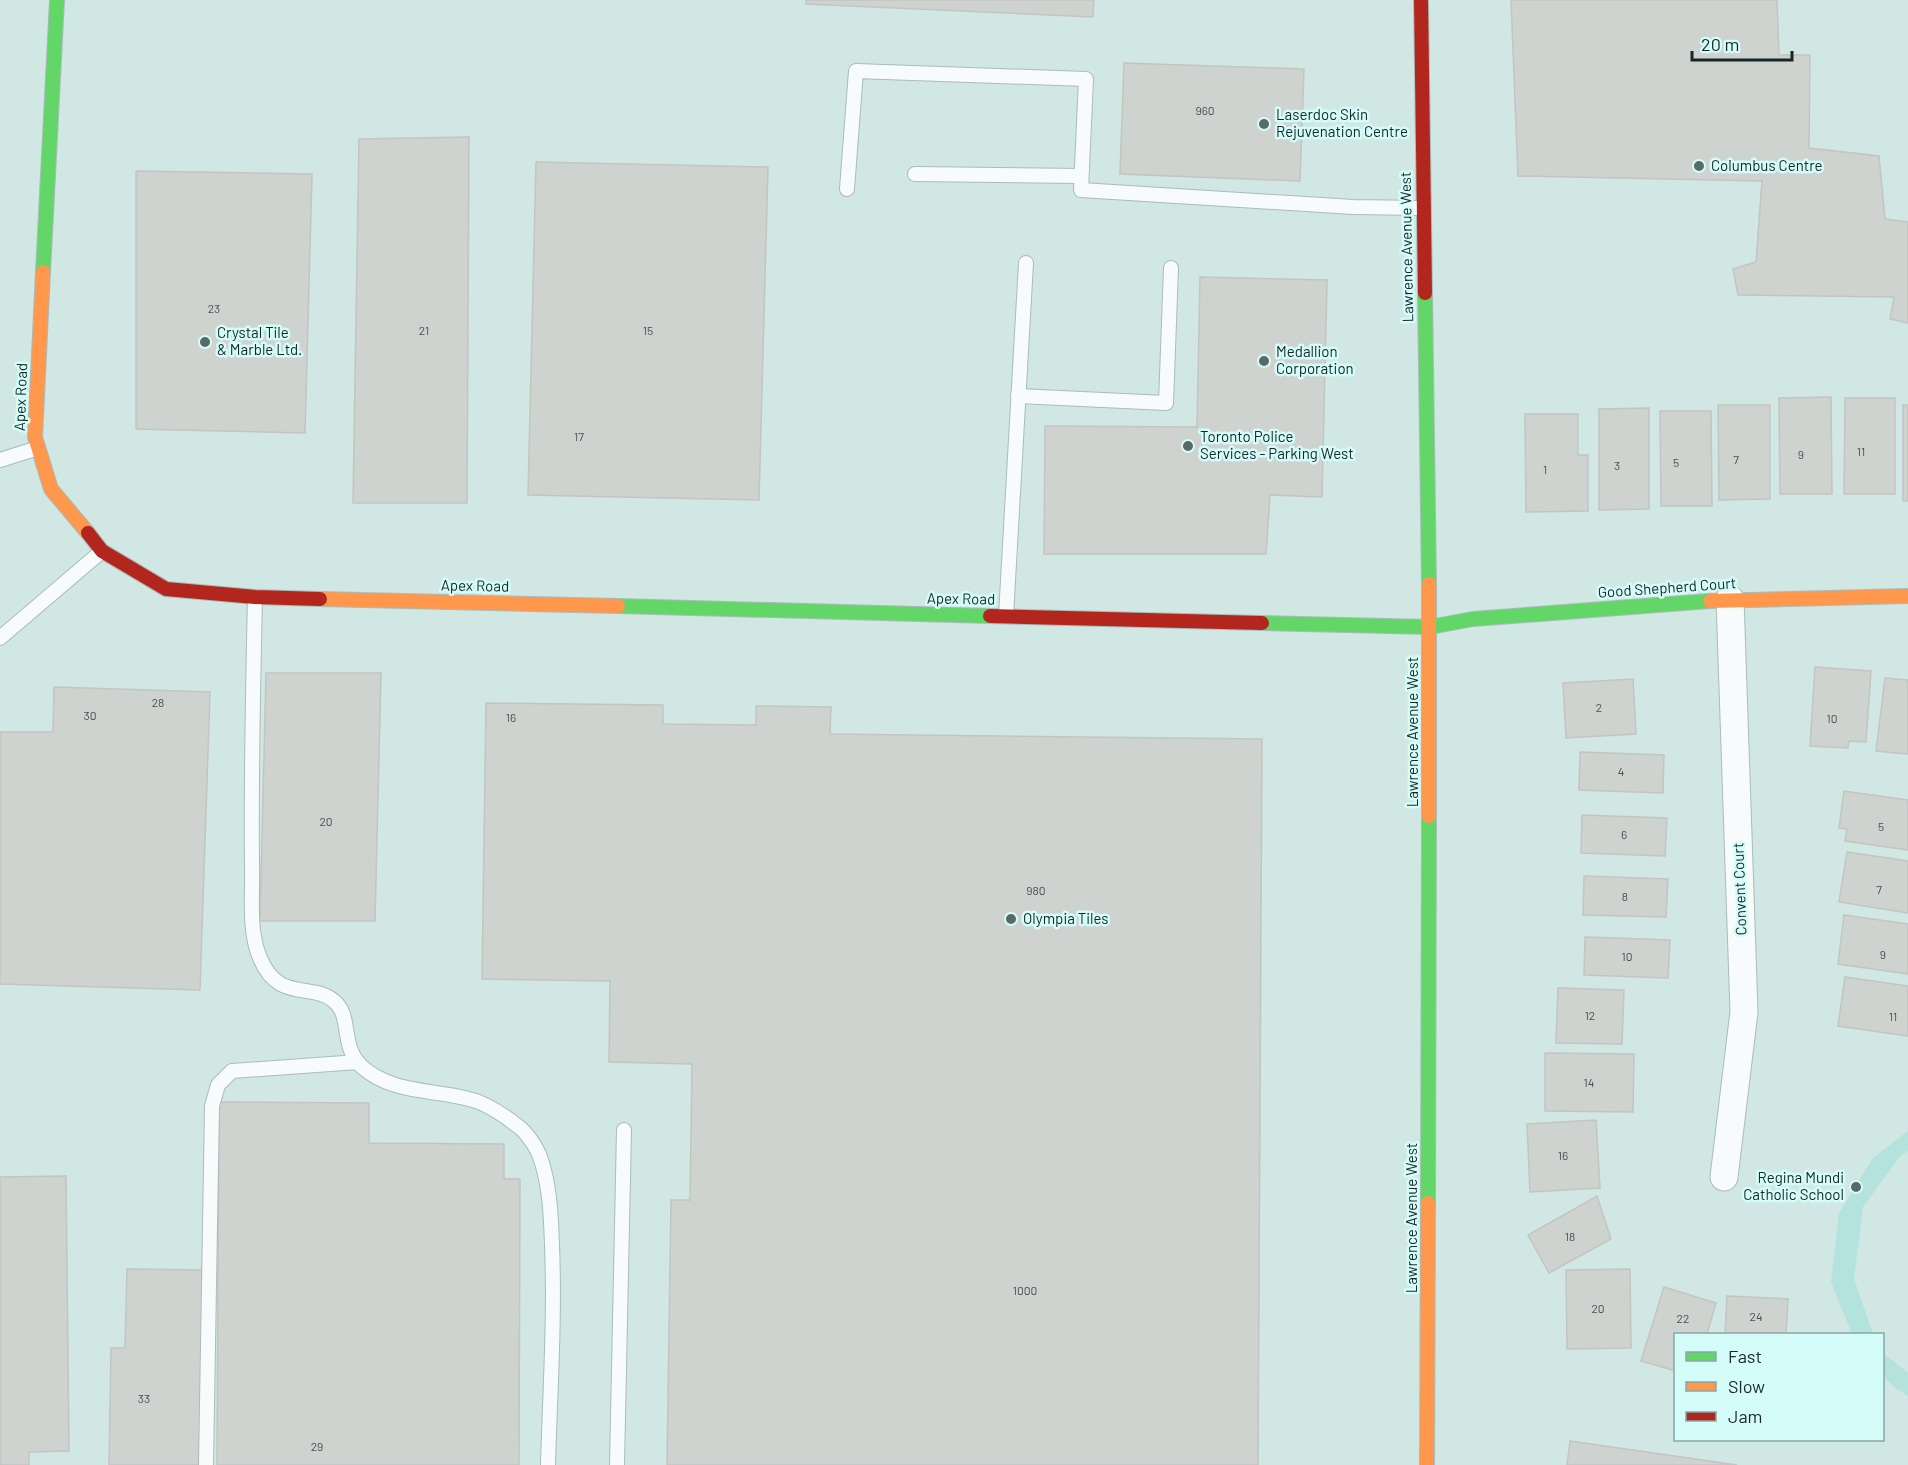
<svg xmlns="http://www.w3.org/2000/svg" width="1908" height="1465" viewBox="0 0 1908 1465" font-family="Barlow,sans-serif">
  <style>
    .green { fill: #b4e3de }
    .building { fill: #cfd3d0; stroke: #c2c5c2; stroke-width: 1.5 }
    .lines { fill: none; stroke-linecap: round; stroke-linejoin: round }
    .lane-casing { stroke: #aabcba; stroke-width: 16 }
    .street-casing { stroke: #aabcba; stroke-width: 29 }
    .fast-casing { stroke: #aabcba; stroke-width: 16 }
    .slow-casing { stroke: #aabcba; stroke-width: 16 }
    .jam-casing { stroke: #aabcba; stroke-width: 16 }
    .lane { stroke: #f8fbfb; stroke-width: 14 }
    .street { stroke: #f8fbfb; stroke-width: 27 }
    .fast { stroke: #63d668; stroke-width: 14 }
    .slow { stroke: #ff974d; stroke-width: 14 }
    .jam { stroke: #b3261e; stroke-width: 14 }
    .poi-dot { fill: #586a68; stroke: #d4fdfa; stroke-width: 2 }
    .labels { text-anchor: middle; stroke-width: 5; stroke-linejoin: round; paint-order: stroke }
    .number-label { font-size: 12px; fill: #455250 }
    .poi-label { font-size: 15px; fill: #172726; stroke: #d4fdfa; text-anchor: start }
    .street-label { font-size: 15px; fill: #172726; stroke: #d4fdfa }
  </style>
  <rect width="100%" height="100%" fill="#d0e7e4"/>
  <g class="green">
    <path d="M 1908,1131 L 1908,1151 L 1900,1156 L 1863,1207 L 1854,1279 L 1873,1334 L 1852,1334 L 1831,1282 L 1839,1213 L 1873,1158 Z"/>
    <path d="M 1882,1352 L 1908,1373 L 1908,1396 L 1895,1388 L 1883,1375 Z"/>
  </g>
  <g class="building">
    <path d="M 806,0 L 1094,0 L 1093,17 L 806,4 Z"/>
    <path d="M 1511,0 L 1777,0 L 1779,55 L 1810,55 L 1809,148 L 1879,156 L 1885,219 L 1908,222 L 1908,323 L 1890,319 L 1894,297 L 1738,295 L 1733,269 L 1756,262 L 1762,181 L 1518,176 Z"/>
    <path d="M 1124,63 L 1304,69 L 1300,181 L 1120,174 Z"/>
    <path d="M 469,137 L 467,503 L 353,503 L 359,139 Z"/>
    <path d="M 536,162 L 768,167 L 759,500 L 528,495 Z"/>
    <path d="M 136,171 L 312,174 L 305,433 L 136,429 Z"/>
    <path d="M 1200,277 L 1327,280 L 1322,497 L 1270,495 L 1266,554 L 1044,554 L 1045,426 L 1197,427 Z"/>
    <path d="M 1831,397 L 1832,494 L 1780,494 L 1779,398 Z"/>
    <path d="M 1845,398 L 1895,398 L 1895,494 L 1844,494 Z"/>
    <path d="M 1718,405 L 1770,405 L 1770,499 L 1719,500 Z"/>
    <rect x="1903" y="405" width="5" height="96"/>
    <path d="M 1649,408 L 1649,509 L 1599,510 L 1599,409 Z"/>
    <path d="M 1660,411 L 1711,411 L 1712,506 L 1661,506 Z"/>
    <path d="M 1525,414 L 1578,414 L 1578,455 L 1588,455 L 1588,511 L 1526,512 Z"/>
    <path d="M 1815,667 L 1871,671 L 1866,742 L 1849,741 L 1848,748 L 1810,746 Z"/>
    <path d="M 266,673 L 381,673 L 375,921 L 260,921 Z"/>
    <path d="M 1885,678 L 1908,680 L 1908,754 L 1876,751 Z"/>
    <path d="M 1633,679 L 1636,734 L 1566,738 L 1563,683 Z"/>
    <path d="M 54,687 L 210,692 L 200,990 L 0,984 L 0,732 L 53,732 Z"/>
    <path d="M 486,703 L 663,705 L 663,724 L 756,725 L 756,706 L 831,707 L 830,734 L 1262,739 L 1258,1465 L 667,1465 L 671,1200 L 690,1200 L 692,1064 L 609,1062 L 610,981 L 482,979 Z"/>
    <path d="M 1580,752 L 1664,755 L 1663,793 L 1579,790 Z"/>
    <path d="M 1844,791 L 1908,800 L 1908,850 L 1845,841 L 1847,829 L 1839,828 Z"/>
    <path d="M 1582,815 L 1667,818 L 1665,856 L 1581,853 Z"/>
    <path d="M 1847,852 L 1908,861 L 1908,913 L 1839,902 Z"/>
    <path d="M 1584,876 L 1668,879 L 1666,917 L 1583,915 Z"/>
    <path d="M 1844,915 L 1908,924 L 1908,974 L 1838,964 Z"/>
    <path d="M 1585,937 L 1670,940 L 1668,978 L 1584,975 Z"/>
    <path d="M 1845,977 L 1908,986 L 1908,1036 L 1838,1026 Z"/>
    <path d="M 1558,988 L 1624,990 L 1622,1044 L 1556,1043 Z"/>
    <path d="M 1545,1053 L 1634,1054 L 1633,1112 L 1545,1111 Z"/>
    <path d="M 219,1102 L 369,1103 L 369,1143 L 504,1144 L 504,1179 L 520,1179 L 519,1465 L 217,1465 Z"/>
    <path d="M 1596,1120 L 1600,1188 L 1530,1192 L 1527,1124 Z"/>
    <path d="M 66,1176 L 69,1451 L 29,1452 L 29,1465 L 0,1465 L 0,1177 Z"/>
    <path d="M 1597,1196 L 1611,1239 L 1549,1273 L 1528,1235 Z"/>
    <path d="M 127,1269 L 205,1270 L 202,1465 L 109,1465 L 111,1348 L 125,1348 Z"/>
    <path d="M 1630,1269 L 1631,1348 L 1567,1349 L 1566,1270 Z"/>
    <path d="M 1664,1287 L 1716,1303 L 1707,1334 L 1676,1334 L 1676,1371 L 1641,1361 Z"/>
    <path d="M 1727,1296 L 1788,1299 L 1786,1334 L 1725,1334 Z"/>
    <path d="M 1570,1441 L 1737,1465 L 1567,1465 Z"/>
  </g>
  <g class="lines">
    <defs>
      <g id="lane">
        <path d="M 915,174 L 1081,176"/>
        <path d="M 847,189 L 856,71 L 1086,79 L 1081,190 L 1353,207 L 1422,208"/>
        <path d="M 1018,396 L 1166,403 L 1171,268"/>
        <path d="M 0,460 L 38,448"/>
        <path d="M 255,597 C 253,686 251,776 252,865 C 253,894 248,930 260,958 C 279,1005 315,980 337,1004 C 351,1019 341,1046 361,1066 C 392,1094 432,1089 469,1099 C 487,1103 505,1116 519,1127 C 527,1133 537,1148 540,1157 C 550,1185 551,1216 552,1245 C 555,1318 550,1392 548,1465"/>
        <path d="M 1006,616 L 1026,263"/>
        <path d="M 0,638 L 102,551"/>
        <path d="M 206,1465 L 212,1106 L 218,1085 L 232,1071 L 358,1062"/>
        <path d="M 617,1465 L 624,1130"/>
      </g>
      <path id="street" d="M 1724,1177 L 1744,1012 L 1730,599"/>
      <g id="fast">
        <path d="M 43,272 L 57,0"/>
        <path d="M 1425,293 L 1429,584"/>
        <path d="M 618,606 L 990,616"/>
        <path d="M 1262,623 L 1430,627 L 1473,619 L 1710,601"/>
        <path d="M 1428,1203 L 1429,816"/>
      </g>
      <g id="slow">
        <path d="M 43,272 L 35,437 L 51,489 L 88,533"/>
        <path d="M 320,599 L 618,606"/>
        <path d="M 1710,601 L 1908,596"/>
        <path d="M 1429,816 L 1429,584"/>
        <path d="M 1427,1465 L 1428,1203"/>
      </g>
      <g id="jam">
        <path d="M 1421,0 L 1425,293"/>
        <path d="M 88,533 L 102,551 L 166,589 L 255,597 L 320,599"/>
        <path d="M 990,616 L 1262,623"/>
      </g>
    </defs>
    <use href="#lane" class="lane-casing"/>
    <use href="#street" class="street-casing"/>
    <use href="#fast" class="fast-casing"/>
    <use href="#slow" class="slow-casing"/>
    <use href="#jam" class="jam-casing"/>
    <use href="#lane" class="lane"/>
    <use href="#street" class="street"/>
    <use href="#fast" class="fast"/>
    <use href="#slow" class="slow"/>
    <use href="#jam" class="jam"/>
  </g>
  <g class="poi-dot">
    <circle cx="1264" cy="124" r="6"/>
    <circle cx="1699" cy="166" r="6"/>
    <circle cx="205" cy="342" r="6"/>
    <circle cx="1264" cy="361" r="6"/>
    <circle cx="1188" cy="446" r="6"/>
    <circle cx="1011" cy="919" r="6"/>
    <circle cx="1856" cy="1187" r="6"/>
  </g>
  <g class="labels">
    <g class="number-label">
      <text x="1205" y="115">960</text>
      <text x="214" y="313">23</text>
      <text x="424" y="335">21</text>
      <text x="648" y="335">15</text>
      <text x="579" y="441">17</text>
      <text x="1861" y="456">11</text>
      <text x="1801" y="459">9</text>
      <text x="1736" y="464">7</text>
      <text x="1676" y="467">5</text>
      <text x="1617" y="470">3</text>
      <text x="1545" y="474">1</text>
      <text x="158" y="707">28</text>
      <text x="1599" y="712">2</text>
      <text x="90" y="720">30</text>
      <text x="511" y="722">16</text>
      <text x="1832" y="723">10</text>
      <text x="1621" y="776">4</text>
      <text x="326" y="826">20</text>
      <text x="1881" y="831">5</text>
      <text x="1624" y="839">6</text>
      <text x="1879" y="894">7</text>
      <text x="1036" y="895">980</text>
      <text x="1625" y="901">8</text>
      <text x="1883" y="959">9</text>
      <text x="1627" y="961">10</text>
      <text x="1590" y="1020">12</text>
      <text x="1893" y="1021">11</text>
      <text x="1589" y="1087">14</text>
      <text x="1563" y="1160">16</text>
      <text x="1570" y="1241">18</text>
      <text x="1025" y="1295">1000</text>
      <text x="1598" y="1313">20</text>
      <text x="1756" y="1321">24</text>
      <text x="1683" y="1323">22</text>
      <text x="144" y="1403">33</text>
      <text x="317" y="1451">29</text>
    </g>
    <g class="poi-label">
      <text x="1276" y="120">Laserdoc Skin<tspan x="1276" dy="17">Rejuvenation Centre</tspan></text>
      <text x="1711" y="171">Columbus Centre</text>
      <text x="217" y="338">Crystal Tile<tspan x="217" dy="17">&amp; Marble Ltd.</tspan></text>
      <text x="1276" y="357">Medallion<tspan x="1276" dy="17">Corporation</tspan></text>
      <text x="1200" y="442">Toronto Police<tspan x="1200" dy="17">Services - Parking West</tspan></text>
      <text x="1023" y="924">Olympia Tiles</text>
      <text x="1844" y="1183" text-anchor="end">Regina Mundi<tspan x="1844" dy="17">Catholic School</tspan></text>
    </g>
    <g class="street-label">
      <text transform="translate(1407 247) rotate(-91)" y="5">Lawrence Avenue West</text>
      <text transform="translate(21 397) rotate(-88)" y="5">Apex Road</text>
      <text transform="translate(475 586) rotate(1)" y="5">Apex Road</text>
      <text transform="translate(1667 588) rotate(-4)" y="5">Good Shepherd Court</text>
      <text transform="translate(961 599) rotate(1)" y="5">Apex Road</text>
      <text transform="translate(1413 732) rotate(-90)" y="5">Lawrence Avenue West</text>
      <text transform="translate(1740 889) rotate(-92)" y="5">Convent Court</text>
      <text transform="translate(1412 1218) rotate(-90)" y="5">Lawrence Avenue West</text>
    </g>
  </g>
  <rect x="1674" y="1333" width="210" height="108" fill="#d4fdfa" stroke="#88a7a5" stroke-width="1.5"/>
  <rect x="1686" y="1352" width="30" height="9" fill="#63d668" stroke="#88a7a5" stroke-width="1.5"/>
  <text x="1728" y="1363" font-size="18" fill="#172726">Fast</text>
  <rect x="1686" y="1382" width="30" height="9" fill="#ff974d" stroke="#88a7a5" stroke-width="1.5"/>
  <text x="1728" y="1393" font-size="18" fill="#172726">Slow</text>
  <rect x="1686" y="1412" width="30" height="9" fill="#b3261e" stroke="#88a7a5" stroke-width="1.5"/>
  <text x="1728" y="1423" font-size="18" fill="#172726">Jam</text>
  <path d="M1692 51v9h100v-9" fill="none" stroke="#172726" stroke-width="3"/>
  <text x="1701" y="51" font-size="18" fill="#172726" stroke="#d4fdfa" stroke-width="4.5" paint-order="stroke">20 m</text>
</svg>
